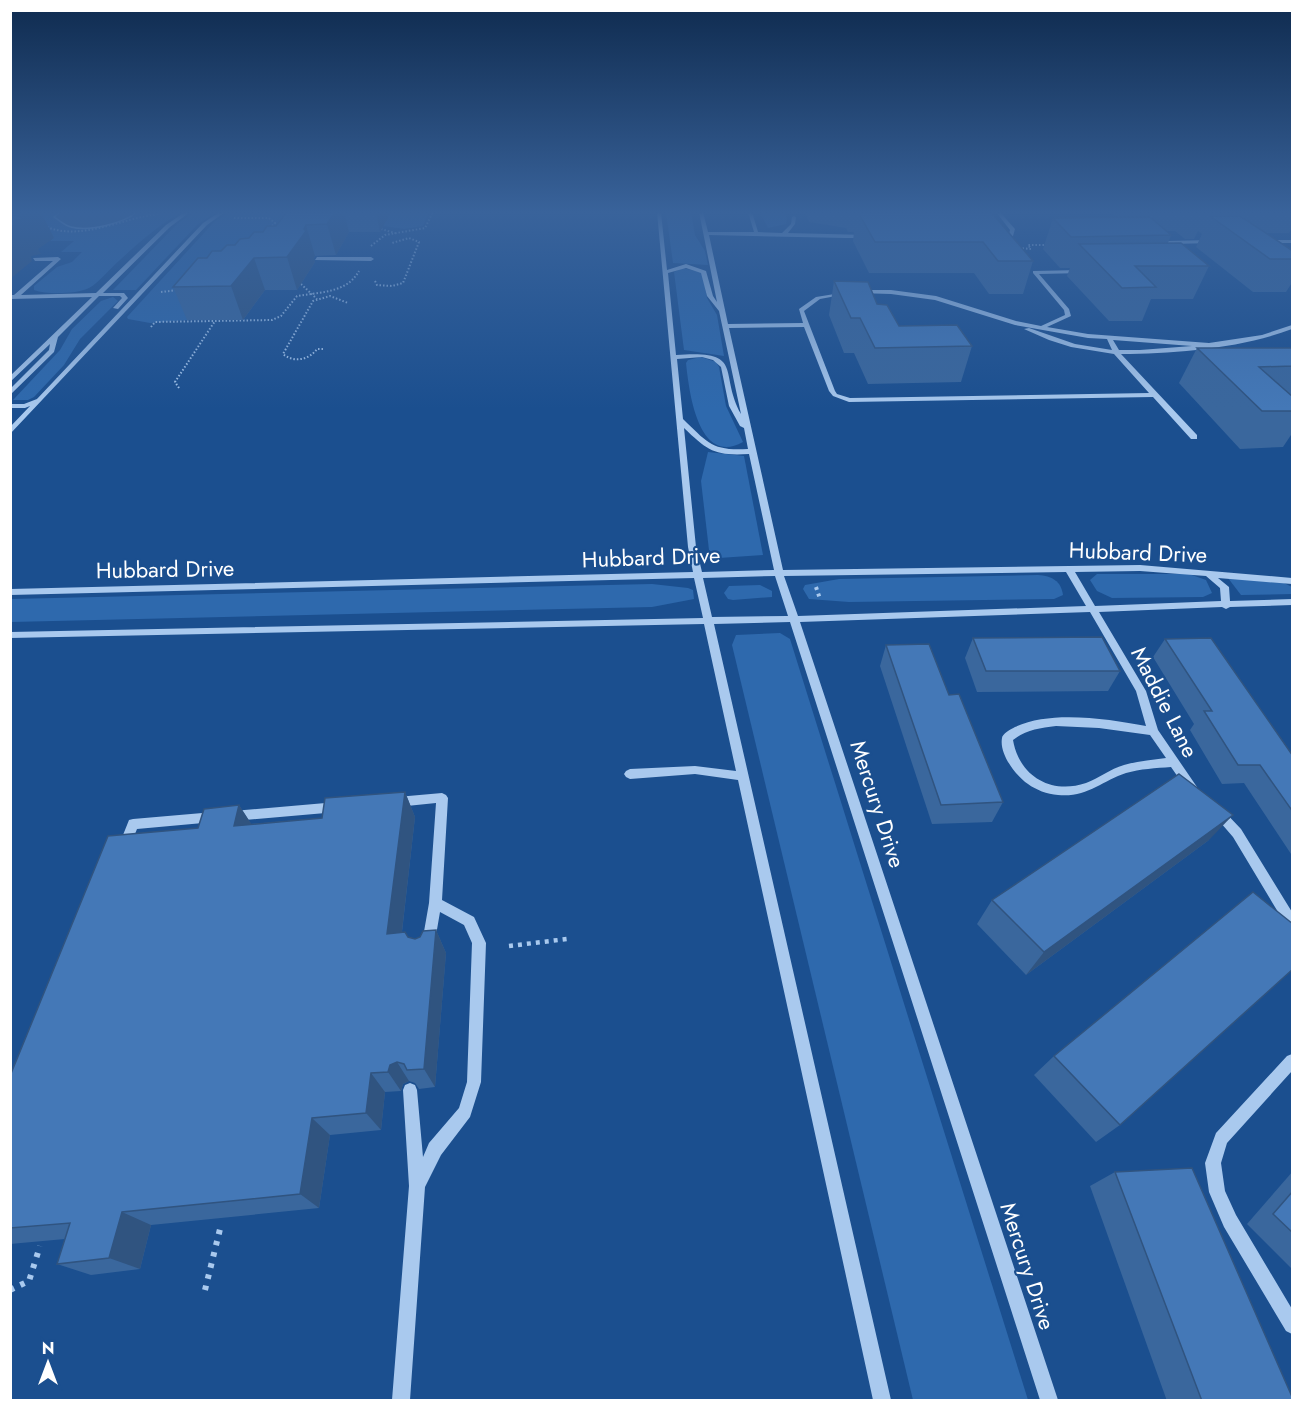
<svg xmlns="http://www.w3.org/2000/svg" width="1303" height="1411" viewBox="0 0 1303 1411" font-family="Jost,sans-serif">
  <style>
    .green { fill: #2e69ad }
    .water { fill: #3c6290; stroke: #9cc4f0; stroke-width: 1.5 }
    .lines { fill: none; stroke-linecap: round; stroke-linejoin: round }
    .path-far3 { stroke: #a9c9ee; stroke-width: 2; stroke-dasharray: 1.5 2; stroke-linecap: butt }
    .path-far2 { stroke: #a9c9ee; stroke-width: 4; stroke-dasharray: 3 4; stroke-linecap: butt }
    .path-far1 { stroke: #a9c9ee; stroke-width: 4.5; stroke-dasharray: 4 5; stroke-linecap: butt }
    .path { stroke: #a9c9ee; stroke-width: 6; stroke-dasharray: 4.5 7; stroke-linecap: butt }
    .minor { fill: #a9c9ee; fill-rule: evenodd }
    .wall { fill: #3a679d }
    .shaded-wall { fill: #305480 }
    .building { fill: #4478b7; stroke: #305480; stroke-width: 1.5 }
    .labels { text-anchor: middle; stroke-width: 4.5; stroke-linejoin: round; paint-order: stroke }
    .street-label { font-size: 22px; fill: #fff; stroke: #1b4f8f }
  </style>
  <rect width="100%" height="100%" fill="#1b4f8f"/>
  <g class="green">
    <path d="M 10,212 L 182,212 C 160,224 138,243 120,260 C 110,268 100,282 89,288 C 76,294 48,295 34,290 L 34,286 L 57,267 L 72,262 L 82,252 L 61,252 L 74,241 L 50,241 L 53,238 Z"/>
    <path d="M 195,212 L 216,212 L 197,225 L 136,290 L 113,290 L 178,223 Z"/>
    <path d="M 231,212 L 346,212 L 187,320 L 150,323 L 128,319 L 127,317 L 215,221 Z"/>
    <path d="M 391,212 L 429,212 L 423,226 L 404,229 L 383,226 Z"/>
    <path d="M 666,212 L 691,212 L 695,235 L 705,251 L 708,265 L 673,263 Z"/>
    <path d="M 760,212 L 784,212 L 787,218 L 786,224 L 768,228 Z"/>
    <path d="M 682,268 L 701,272 L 703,275 L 707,298 L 717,315 L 724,356 L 684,350 L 674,272 Z"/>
    <path d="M 113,297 L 118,301 L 80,339 L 64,365 L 34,397 L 28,400 L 13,400 L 60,350 L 72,329 L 101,301 Z"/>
    <path d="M 701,357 L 716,362 L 719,367 L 726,406 L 743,442 C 698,467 689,391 686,363 L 688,360 Z"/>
    <path d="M 708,452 L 744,456 L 763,555 L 719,558 L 709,550 L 701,481 Z"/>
    <path d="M 1097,574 L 1189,574 L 1206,580 L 1212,593 L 1203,597 L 1112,598 L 1097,591 L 1090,580 Z"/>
    <path d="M 1038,575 C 1052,576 1061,581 1063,595 L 1054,599 L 849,602 L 809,599 L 803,589 L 805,585 L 839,579 Z"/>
    <path d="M 1228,578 L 1284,583 L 1292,587 L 1292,594 L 1241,595 Z"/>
    <path d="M 652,584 L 688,588 L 693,590 L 694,599 L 652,607 L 11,622 L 11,599 Z"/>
    <path d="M 760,585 L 772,591 L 772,597 L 733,600 L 728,599 L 724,593 L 729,586 Z"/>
    <path d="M 780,633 L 790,639 L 1028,1400 L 913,1400 L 732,645 L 736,635 Z"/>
  </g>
  <path class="water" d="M 61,212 L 137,212 C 124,223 89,232 71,227 C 65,226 59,220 54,217 Z"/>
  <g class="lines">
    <g class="path-far3">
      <path d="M 37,214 L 48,212"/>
      <path d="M 234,218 L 269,218 L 275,223 L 269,229"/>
      <path d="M 47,227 C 81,241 123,218 158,214"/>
      <path d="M 381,229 L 395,233"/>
      <path d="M 371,246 L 385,235 L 425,228 L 433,212"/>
      <path d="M 1019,248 L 1031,249 L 1028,245 L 1048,245"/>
      <path d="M 375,281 L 377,285 L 392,286 L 403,283 L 419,242 L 409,238 L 392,243"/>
      <path d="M 301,284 L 317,299"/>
      <path d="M 161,292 L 178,290"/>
      <path d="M 151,327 L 155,322 L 272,320 L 281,316 L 297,296 C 320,292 347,293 359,271"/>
      <path d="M 323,349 L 317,349 C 309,360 294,363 283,354 L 313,301 L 330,296 L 348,303"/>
      <path d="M 179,388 L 175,382 L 215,321"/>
    </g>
    <path class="path-far2" d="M 816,587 L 820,599"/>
    <path class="path-far1" d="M 509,946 L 567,939"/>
    <g class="path">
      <path d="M 10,1290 L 29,1281 L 40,1246"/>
      <path d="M 205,1290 L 221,1225"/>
    </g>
    <g class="minor">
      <path d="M 185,212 L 190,212 L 170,227 L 103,293 L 124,293 L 128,298 L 118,309 L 113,308 L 122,298 L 120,296 L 99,296 L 58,337 L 54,352 L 10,395 L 10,389 L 49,350 L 50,344 L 10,382 L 10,376 L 92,297 L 10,299 L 10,295 L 14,295 L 53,261 L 35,261 L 33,258 L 58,257 L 61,259 L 21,295 L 96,293 L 166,225 Z"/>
      <path d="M 220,212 L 225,212 L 207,225 L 10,434 L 10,427 L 30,406 L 25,408 L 10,408 L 10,404 L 24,404 L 37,399 L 203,223 Z"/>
      <path d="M 657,212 L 661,212 L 667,270 L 686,264 L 706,271 L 713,296 L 717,302 L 699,212 L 703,212 L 708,232 L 754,232 L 748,212 L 752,212 L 758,232 L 782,233 L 791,224 L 792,217 L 794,216 L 796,217 L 795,224 L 788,233 L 868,235 L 866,238 L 846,238 L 709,235 L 728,324 L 803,323 L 799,309 L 816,297 L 847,292 L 847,294 L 820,299 L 804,311 L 835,391 L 837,394 L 850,398 L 1149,393 L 1114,354 L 1071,347 L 1049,340 L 1024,329 L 1029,328 L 1075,344 L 1112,350 L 1107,339 L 1088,338 L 1015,325 L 935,300 L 891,294 L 858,293 L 857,292 L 860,290 L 891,290 L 936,296 L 1016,321 L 1041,326 L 1065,315 L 1064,310 L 1033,273 L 1033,271 L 1081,270 L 1084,272 L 1083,273 L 1039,274 L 1069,309 L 1071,316 L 1047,327 L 1088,334 L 1209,343 L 1262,335 L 1292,325 L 1292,329 C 1243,348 1174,354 1121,354 L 1197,435 L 1197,439 L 1191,439 L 1153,397 L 849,402 L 833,396 L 829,391 L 804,327 L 729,328 L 783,570 L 1140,565 L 1292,578 L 1292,584 L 1218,578 L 1229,587 L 1230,601 L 1292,599 L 1292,605 L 1230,607 L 1226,609 L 1222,607 L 1099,612 L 1146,691 L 1158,730 L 1197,787 L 1195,790 L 1191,792 L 1187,790 L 1171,767 C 1156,768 1140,769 1126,773 C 1102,781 1086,798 1058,795 C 1047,794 1036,790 1028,784 C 1016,776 999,754 1002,738 C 1002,734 1011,729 1015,727 C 1051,710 1108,719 1146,726 L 1136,691 L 1090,612 L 800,622 L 1058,1400 L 1040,1400 L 790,622 L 714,624 L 891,1400 L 873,1400 L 738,780 L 695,774 L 630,779 L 626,777 L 624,774 L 626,771 L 630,769 L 695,766 L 736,771 L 704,624 L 10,638 L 10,632 L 703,618 L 694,578 L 10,595 L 10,589 L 693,572 L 688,547 ZM 686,268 L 701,273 L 707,296 L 719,311 L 741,414 C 718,372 746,350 676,355 L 668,273 ZM 1113,340 L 1192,346 L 1140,350 L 1119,350 ZM 702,357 L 713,360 L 721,367 L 729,406 L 740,426 L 744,428 L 748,449 C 712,451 708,443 683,419 L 677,359 ZM 684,428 C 708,451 715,456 749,454 L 774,570 L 702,572 L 696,547 ZM 1140,571 L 1206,576 L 1220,588 L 1221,601 L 1095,606 L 1075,572 ZM 1066,572 L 1086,606 L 798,616 L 784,576 ZM 775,576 L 788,616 L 712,617 L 703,578 ZM 1056,726 L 1099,728 L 1150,735 L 1166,758 C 1152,760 1138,761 1124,765 C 1110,769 1099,778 1086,783 C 1051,795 1019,776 1013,740 C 1026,730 1039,728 1056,726 Z"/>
      <path d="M 996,212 L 1000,212 L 1015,229 L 1013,236 L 997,237 L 997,235 L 1009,234 L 1010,230 Z"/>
      <path d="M 1211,240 L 1213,243 L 1171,244 L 1177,252 L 1174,254 L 1164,243 L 1167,241 Z"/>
      <path d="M 1266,240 L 1292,240 L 1292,243 L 1264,243 Z"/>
      <path d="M 317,257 L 371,257 L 374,259 L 371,261 L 315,260 Z"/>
      <path d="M 442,793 L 446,795 L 448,798 L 442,900 L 474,917 L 486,943 L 481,1082 L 470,1117 L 441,1155 L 425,1187 L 410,1400 L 392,1400 L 409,1186 L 403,1090 L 405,1085 L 410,1083 L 415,1085 L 417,1090 L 423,1157 L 429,1143 L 459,1108 L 467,1082 L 472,943 L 464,925 L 440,912 L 434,947 L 429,949 L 424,947 L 422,943 L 429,903 L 436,803 L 397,807 L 393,805 L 391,802 L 393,799 L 397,797 Z"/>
      <path d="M 337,802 L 341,804 L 343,807 L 341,810 L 337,812 L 233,821 L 229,819 L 227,816 L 229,813 L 233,811 Z"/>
      <path d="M 1218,807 L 1222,809 L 1241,829 L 1292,912 L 1292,929 L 1287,927 L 1233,837 L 1214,815 L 1212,812 L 1214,809 Z"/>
      <path d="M 214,812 L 218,814 L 220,817 L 218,820 L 214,822 L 137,829 L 129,849 L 125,850 L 121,849 L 119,845 L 129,820 L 133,819 Z"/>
      <path d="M 1292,1054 L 1292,1071 L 1227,1143 L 1221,1163 L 1225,1191 L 1236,1215 L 1292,1309 L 1292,1334 L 1286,1331 L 1224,1227 L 1209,1192 L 1205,1163 L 1216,1133 L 1287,1056 Z"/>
    </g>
  </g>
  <g class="wall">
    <path d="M 287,212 L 391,212 L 380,232 L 349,232 L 336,255 L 315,256 L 314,258 L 315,262 L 297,290 L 265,290 L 243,320 L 187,320 L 173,287 L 207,258 L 276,226 Z"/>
    <path d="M 805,212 L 991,212 L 1033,261 L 1023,294 L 989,294 L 974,273 L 869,273 L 853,241 L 854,232 L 848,232 L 846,228 L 809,222 Z"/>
    <path d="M 1111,212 L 1293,212 L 1293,227 L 1289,233 L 1266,233 L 1293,251 L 1293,281 L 1286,292 L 1253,292 L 1196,247 L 1202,234 L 1198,231 L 1194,239 L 1185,239 L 1175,231 L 1167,231 L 1171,235 L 1168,243 L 1209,266 L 1193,299 L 1151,299 L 1142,321 L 1109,321 L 1067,276 L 1070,268 L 1060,268 L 1043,249 L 1053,218 L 1118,218 Z"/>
    <path d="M 834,281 L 877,304 L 899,326 L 972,346 L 961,382 L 868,384 L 854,353 L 844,353 L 829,315 Z"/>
    <path d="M 1197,348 L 1293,348 L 1293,432 L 1283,447 L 1240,449 L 1179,383 Z"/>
    <path d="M 973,638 L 1120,671 L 1108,691 L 977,692 L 965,658 Z"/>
    <path d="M 1165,639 L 1293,756 L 1293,857 L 1244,783 L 1222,784 L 1190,730 L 1194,724 L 1153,657 Z"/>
    <path d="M 886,645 L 949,695 L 1003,802 L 992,822 L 932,824 L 880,666 Z"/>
    <path d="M 405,792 L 415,817 L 402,932 L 408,937 L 415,939 L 436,930 L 446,953 L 435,1087 L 419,1089 L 415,1083 L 409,1081 L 403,1084 L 401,1091 L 385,1092 L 381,1130 L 330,1135 L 319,1208 L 151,1225 L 140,1269 L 91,1275 L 57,1264 L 65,1239 L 10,1244 L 10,1076 L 198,828 L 239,805 L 251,824 L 322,818 Z"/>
    <path d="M 1209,840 L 1026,975 L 977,924 L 992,900 Z"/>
    <path d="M 1054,1056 L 1120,1125 L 1096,1142 L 1034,1075 Z"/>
    <path d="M 1293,1171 L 1293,1270 L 1247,1224 Z"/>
    <path d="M 1115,1172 L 1293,1401 L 1167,1401 L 1090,1186 Z"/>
  </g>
  <g class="shaded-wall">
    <path d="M 24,212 L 41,212 L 54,238 L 38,249 L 41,254 L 31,256 L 32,261 L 10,279 L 10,228 L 13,221 Z"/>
    <path d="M 335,212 L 344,212 L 349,232 L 336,255 L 327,224 Z"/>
    <path d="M 376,212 L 391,212 L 380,232 Z"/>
    <path d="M 306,225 L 315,256 L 314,258 L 315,262 L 297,290 L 287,257 Z"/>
    <path d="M 254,258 L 265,290 L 243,320 L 231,286 Z"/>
    <path d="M 405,792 L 415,817 L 399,957 L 387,934 Z"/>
    <path d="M 239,805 L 256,831 L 234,826 Z"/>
    <path d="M 1233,815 L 1209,840 L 1026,975 L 1044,952 Z"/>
    <path d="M 436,930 L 446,953 L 435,1087 L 424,1069 Z"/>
    <path d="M 397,1062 L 409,1081 L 403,1084 L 401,1091 L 388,1072 L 390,1065 Z"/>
    <path d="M 371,1073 L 385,1092 L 381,1130 L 366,1113 Z"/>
    <path d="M 312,1118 L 330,1135 L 319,1208 L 300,1194 Z"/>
    <path d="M 122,1212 L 151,1225 L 140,1269 L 109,1258 Z"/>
  </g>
  <g class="building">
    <path d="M 10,212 L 24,212 L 18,216 L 23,219 L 13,221 L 14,225 L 10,228 Z"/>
    <path d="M 287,212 L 335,212 L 327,224 L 306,225 L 304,229 L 306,231 L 287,257 L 254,258 L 231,286 L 173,287 L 198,258 L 207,258 L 212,251 L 221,251 L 227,245 L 235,245 L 240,239 L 249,238 L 254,232 L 263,232 L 267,226 L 276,226 Z"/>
    <path d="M 858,212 L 991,212 L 1033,261 L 998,261 L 983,242 L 875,242 Z"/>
    <path d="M 1210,216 L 1240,216 L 1293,251 L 1293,259 L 1270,259 Z"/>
    <path d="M 1150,217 L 1171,235 L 1071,237 L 1053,218 Z"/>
    <path d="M 1181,243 L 1209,266 L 1135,266 L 1156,287 L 1122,288 L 1079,244 Z"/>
    <path d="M 834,281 L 868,282 L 877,304 L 887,305 L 899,326 L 957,325 L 972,346 L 875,348 L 860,318 L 851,318 Z"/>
    <path d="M 1197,348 L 1293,348 L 1293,366 L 1259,367 L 1293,397 L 1293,411 L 1262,411 Z"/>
    <path d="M 1102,637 L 1120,671 L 986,671 L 973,638 Z"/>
    <path d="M 1211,638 L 1293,756 L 1293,812 L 1260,765 L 1238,765 L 1204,711 L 1212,711 L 1165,639 Z"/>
    <path d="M 929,644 L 949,695 L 959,694 L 1003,802 L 941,805 L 886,645 Z"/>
    <path d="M 1179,774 L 1233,815 L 1044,952 L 992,900 Z"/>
    <path d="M 405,792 L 387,934 L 405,932 L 408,937 L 415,939 L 420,937 L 423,931 L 436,930 L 424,1069 L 407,1070 L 404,1064 L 397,1062 L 390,1065 L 388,1072 L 371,1073 L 366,1113 L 312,1118 L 300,1194 L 122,1212 L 109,1258 L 57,1264 L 70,1223 L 10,1228 L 10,1076 L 108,836 L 198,828 L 204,809 L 239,805 L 234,826 L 322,818 L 325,798 Z"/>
    <path d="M 1253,892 L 1293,924 L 1293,969 L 1120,1125 L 1054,1056 Z"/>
    <path d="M 1192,1168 L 1293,1399 L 1293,1401 L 1202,1401 L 1115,1172 Z"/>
    <path d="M 1293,1191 L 1293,1233 L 1273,1214 Z"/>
  </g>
  <linearGradient id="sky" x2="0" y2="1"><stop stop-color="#0f2b4f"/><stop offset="0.52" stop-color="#39639b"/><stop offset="1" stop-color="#39639b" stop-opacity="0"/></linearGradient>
  <rect width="1303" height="409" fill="url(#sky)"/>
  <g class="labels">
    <g class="street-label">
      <text transform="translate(1138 552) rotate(2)" y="8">Hubbard Drive</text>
      <text transform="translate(651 557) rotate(-2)" y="8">Hubbard Drive</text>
      <text transform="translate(165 569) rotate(-1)" y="8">Hubbard Drive</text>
      <text transform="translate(1165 702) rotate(63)" y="8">Maddie Lane</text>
      <text transform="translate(878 804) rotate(72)" y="8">Mercury Drive</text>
      <text transform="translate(1028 1266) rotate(72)" y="8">Mercury Drive</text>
    </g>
  </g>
  <rect width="1303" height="1411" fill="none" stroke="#ffffff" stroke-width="24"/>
  <g transform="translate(48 1363)" stroke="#1b4f8f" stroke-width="4.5" paint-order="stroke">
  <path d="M0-4.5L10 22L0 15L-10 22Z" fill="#ffffff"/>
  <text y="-9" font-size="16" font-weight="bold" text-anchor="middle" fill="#ffffff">N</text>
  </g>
</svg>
